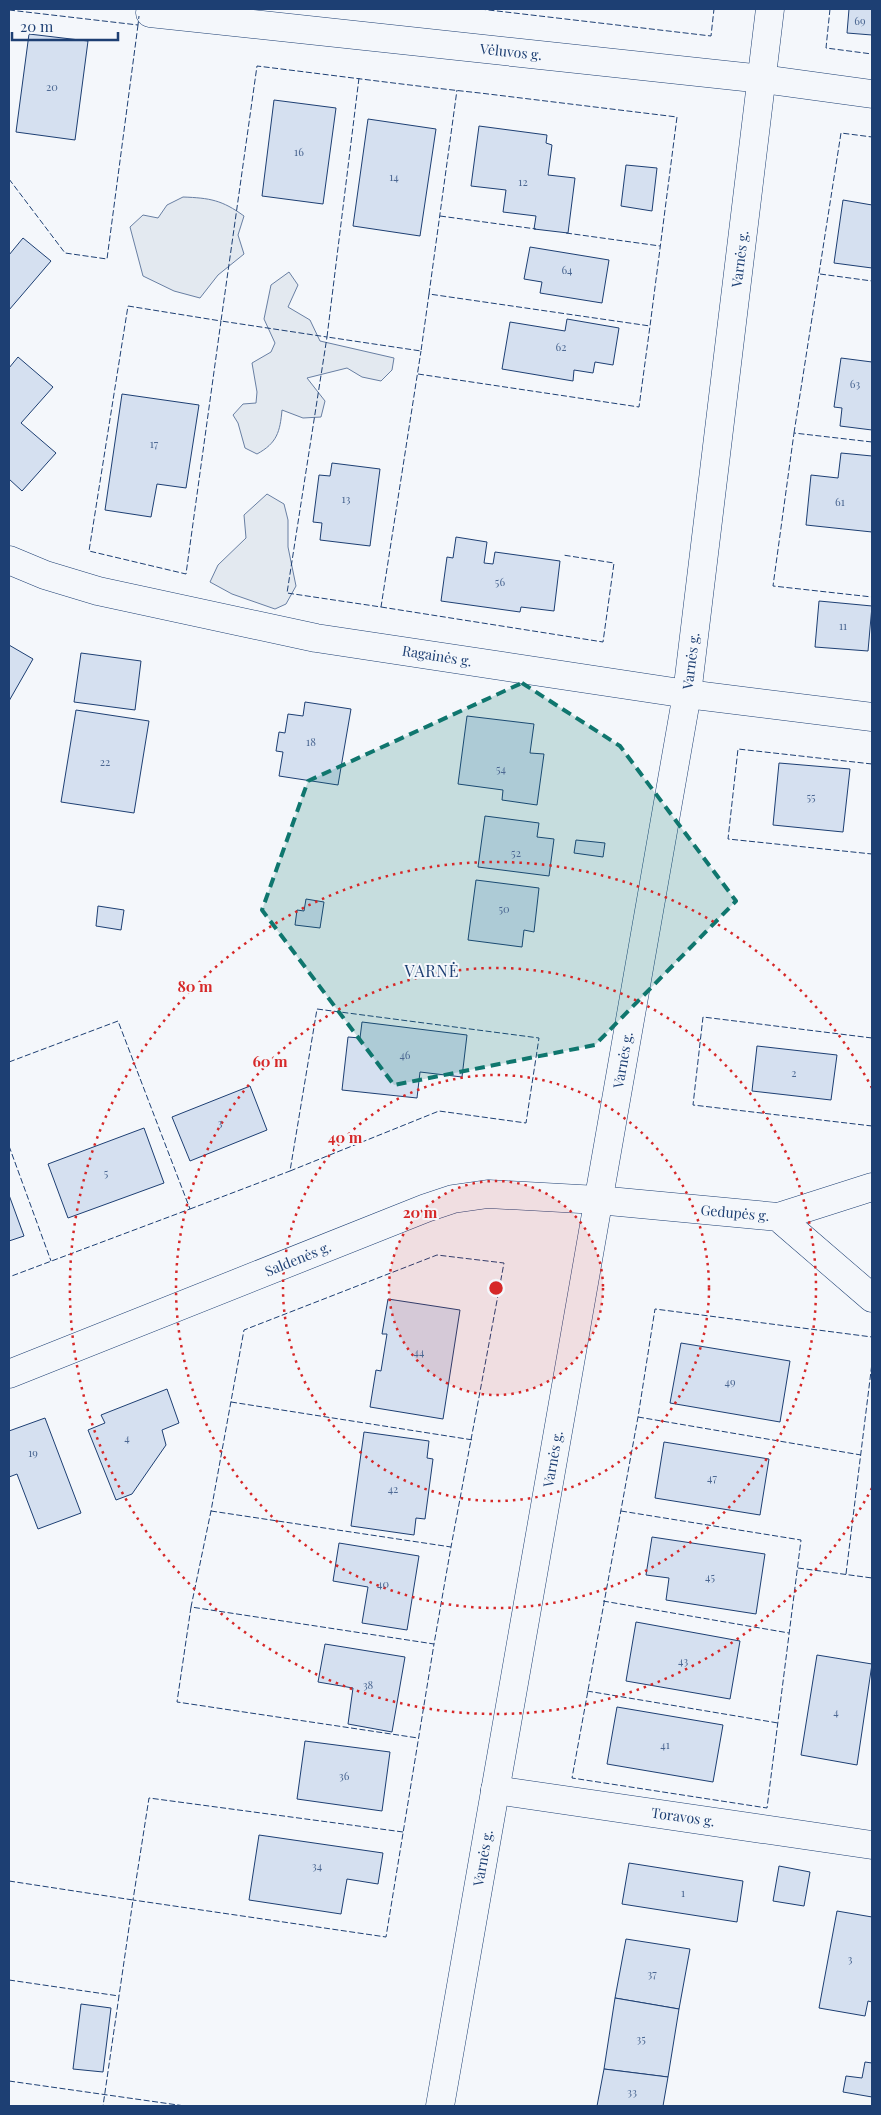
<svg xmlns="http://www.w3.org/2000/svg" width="881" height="2115" viewBox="0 0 881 2115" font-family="'Playfair Display',serif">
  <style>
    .green { fill: #e3e9f0; stroke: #687fa3 }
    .building { fill: #d5e0f0; stroke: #1d3f73 }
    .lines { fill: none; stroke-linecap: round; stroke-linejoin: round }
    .minor-casing { stroke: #1d3f73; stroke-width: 29 }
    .minor { stroke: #f4f7fb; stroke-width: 28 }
    .fence { stroke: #1d3f73; stroke-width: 1; stroke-dasharray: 6 2.5; stroke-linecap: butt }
    .marked { fill: #0f766e; fill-opacity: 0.2; stroke: #0f766e; stroke-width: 4; stroke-dasharray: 10 6; stroke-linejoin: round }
    .ring { fill: none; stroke: #d62828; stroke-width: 2.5; stroke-dasharray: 2.5 5 }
    .labels { text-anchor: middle; stroke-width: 4; stroke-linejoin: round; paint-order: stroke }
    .number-label { font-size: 11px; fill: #4b6792 }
    .street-label { font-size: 14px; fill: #1d3f73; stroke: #f4f7fb }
    .quarter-label { font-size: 16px; letter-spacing: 1px; fill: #1d3f73; stroke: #f4f7fb }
    .centre { fill: #d62828; stroke: #f4f7fb; stroke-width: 2.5 }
    .ring-label { font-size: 15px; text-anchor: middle; font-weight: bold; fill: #d62828; stroke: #f4f7fb; stroke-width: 4; stroke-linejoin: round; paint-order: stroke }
  </style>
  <rect width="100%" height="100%" fill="#f4f7fb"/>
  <g class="green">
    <path d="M 183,197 C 210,198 222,200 244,216 L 238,235 L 244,254 L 218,275 L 200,298 L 174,291 L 143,276 L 130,227 L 143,215 L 158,218 L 167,205 Z"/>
    <path d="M 289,272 L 298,285 L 288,307 L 310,320 L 320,341 L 394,358 L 392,370 L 381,381 L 362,377 L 347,368 L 307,378 L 325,401 L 321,417 L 303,418 L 282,410 C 280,432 277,443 257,454 L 245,448 L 238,423 L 233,415 L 243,404 L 256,403 L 257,392 L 252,363 L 271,352 L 275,343 L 264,319 L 271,285 Z"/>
    <path d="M 267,494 L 284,504 L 288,520 L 288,547 L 296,586 L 286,604 L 275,609 L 232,594 L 210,582 L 218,565 L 246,538 L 244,515 Z"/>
  </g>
  <g class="building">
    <path d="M 849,9 L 872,9 L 872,35 L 847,33 Z"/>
    <path d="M 29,34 L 88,41 L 75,140 L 16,132 Z"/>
    <path d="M 274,100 L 336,108 L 323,204 L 262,196 Z"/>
    <path d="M 368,119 L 436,129 L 420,236 L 353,226 Z"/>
    <path d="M 479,126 L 547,135 L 546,143 L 552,145 L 548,175 L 575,178 L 568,233 L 534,229 L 536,216 L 503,212 L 506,190 L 471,186 Z"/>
    <path d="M 626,165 L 657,168 L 652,211 L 621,206 Z"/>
    <path d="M 843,200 L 872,205 L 872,268 L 834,263 Z"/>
    <path d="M 23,238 L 51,261 L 9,310 L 9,255 Z"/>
    <path d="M 530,247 L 609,260 L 602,303 L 540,293 L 542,282 L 524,279 Z"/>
    <path d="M 567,319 L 619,328 L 613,365 L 595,362 L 593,373 L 574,370 L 573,381 L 502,369 L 510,322 L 565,331 Z"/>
    <path d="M 18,357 L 53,387 L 21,423 L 56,453 L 22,491 L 9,479 L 9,368 Z"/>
    <path d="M 841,358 L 872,362 L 872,430 L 840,426 L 842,408 L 834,407 Z"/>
    <path d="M 122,394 L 199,405 L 186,488 L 157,484 L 151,517 L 105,510 Z"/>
    <path d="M 841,453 L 872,456 L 872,532 L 806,525 L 811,475 L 838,478 Z"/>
    <path d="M 332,463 L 380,469 L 370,546 L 320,540 L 322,523 L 313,522 L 319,475 L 330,476 Z"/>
    <path d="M 456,537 L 487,542 L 484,563 L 493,564 L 495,552 L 560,561 L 554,611 L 521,607 L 520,612 L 441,601 L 447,557 L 453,558 Z"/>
    <path d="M 819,601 L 872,606 L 868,651 L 815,647 Z"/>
    <path d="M 9,645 L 33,659 L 9,701 Z"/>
    <path d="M 81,653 L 141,661 L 135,710 L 74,702 Z"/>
    <path d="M 305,702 L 351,709 L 338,785 L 279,776 L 283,752 L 276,751 L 279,732 L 285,733 L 288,714 L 303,716 Z"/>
    <path d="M 76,710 L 149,721 L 134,813 L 61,802 Z"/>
    <path d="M 467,716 L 534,724 L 530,753 L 544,754 L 537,805 L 502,800 L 503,790 L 458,784 Z"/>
    <path d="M 779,763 L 850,769 L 843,832 L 773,825 Z"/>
    <path d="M 485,816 L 539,823 L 537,837 L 554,839 L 549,876 L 478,867 Z"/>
    <path d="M 576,840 L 605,843 L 603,857 L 574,853 Z"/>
    <path d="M 476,880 L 539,888 L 534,932 L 524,930 L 522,947 L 468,940 Z"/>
    <path d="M 306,899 L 324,902 L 320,928 L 295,925 L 297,910 L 304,911 Z"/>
    <path d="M 98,906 L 124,910 L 121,930 L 96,926 Z"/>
    <path d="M 362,1022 L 467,1035 L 462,1077 L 420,1072 L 417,1098 L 342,1090 L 348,1037 L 360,1038 Z"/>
    <path d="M 757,1046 L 837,1055 L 831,1100 L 752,1091 Z"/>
    <path d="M 250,1086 L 267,1130 L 190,1161 L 172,1117 Z"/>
    <path d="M 144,1128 L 164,1183 L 68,1218 L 48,1164 Z"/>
    <path d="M 9,1195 L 24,1236 L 9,1241 Z"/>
    <path d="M 388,1299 L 460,1310 L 443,1419 L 370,1407 L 376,1370 L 381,1371 L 387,1334 L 382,1334 Z"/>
    <path d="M 681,1343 L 790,1361 L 780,1422 L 670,1403 Z"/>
    <path d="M 167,1389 L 179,1423 L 162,1430 L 166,1445 L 132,1494 L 116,1500 L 88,1430 L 105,1423 L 101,1415 Z"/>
    <path d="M 45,1418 L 81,1513 L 38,1529 L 17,1474 L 9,1477 L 9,1431 Z"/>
    <path d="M 364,1432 L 429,1441 L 427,1458 L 433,1459 L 425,1519 L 416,1518 L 414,1535 L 351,1526 Z"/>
    <path d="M 664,1442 L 769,1459 L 760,1515 L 655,1498 Z"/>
    <path d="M 652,1537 L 765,1554 L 756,1614 L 666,1600 L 669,1578 L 646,1575 Z"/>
    <path d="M 339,1543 L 419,1556 L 407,1630 L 362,1623 L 368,1587 L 333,1581 Z"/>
    <path d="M 636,1622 L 740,1641 L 730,1699 L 626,1681 Z"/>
    <path d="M 325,1644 L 405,1657 L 392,1732 L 348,1724 L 353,1688 L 318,1682 Z"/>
    <path d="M 817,1655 L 872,1664 L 857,1765 L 801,1755 Z"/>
    <path d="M 617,1707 L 723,1725 L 713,1782 L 607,1764 Z"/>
    <path d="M 305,1741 L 390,1752 L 382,1811 L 297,1799 Z"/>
    <path d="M 259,1835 L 383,1853 L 378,1884 L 347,1879 L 341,1914 L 249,1900 Z"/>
    <path d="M 629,1863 L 743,1881 L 737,1922 L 622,1904 Z"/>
    <path d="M 779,1866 L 810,1872 L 804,1906 L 773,1901 Z"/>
    <path d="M 837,1911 L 872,1917 L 872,2002 L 868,2001 L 865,2016 L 819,2008 Z"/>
    <path d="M 626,1939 L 690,1949 L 679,2009 L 615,1998 Z"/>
    <path d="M 615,1998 L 679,2009 L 668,2077 L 604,2069 Z"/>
    <path d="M 81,2004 L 111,2008 L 103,2072 L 73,2069 Z"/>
    <path d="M 865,2062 L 872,2063 L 872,2097 L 843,2092 L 846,2076 L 862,2078 Z"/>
    <path d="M 604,2069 L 668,2077 L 663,2106 L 597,2106 Z"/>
  </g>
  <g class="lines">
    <defs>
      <g id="minor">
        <path d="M 150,13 L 763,79 L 872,94"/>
        <path d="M 9,560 L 45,575 L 98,591 L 316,638 L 687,694 L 872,717"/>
        <path d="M 778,1217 L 872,1187"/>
        <path d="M 9,1374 L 426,1208 L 453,1199 L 488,1194 L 598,1200 L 778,1217 L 872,1298"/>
        <path d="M 495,1790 L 872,1845"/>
        <path d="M 440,2106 L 687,694 L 770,9"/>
      </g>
    </defs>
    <use href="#minor" class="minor-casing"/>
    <use href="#minor" class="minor"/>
    <g class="fence">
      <path d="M 480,9 L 711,36 L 714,9"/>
      <path d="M 830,9 L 826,48 L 872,54"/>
      <path d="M 9,10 L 138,25 L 139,16"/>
      <path d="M 359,78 L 327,337 L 421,351 L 429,294 L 650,326 L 677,117 L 480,93 C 405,85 331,75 257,66 L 221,321 L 327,337 L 287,593 L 381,607 L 421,351"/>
      <path d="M 9,179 L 65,253 L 107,259 L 138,25"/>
      <path d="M 440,216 L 536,229"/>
      <path d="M 566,233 L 660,246"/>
      <path d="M 820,274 L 872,281"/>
      <path d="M 429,294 L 457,90"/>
      <path d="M 128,306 L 221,321 L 186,574 L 89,551 Z"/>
      <path d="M 418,374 L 639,407 L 650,326"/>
      <path d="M 794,433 L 841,133 L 872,137"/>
      <path d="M 872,442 L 794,433 L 773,586 L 872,597"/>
      <path d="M 381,607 L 603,642 L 614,563 L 563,555"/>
      <path d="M 872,764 L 738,749 L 728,839 L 872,854"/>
      <path d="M 317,1009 L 539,1038 L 526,1123 L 439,1111 L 290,1171 Z"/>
      <path d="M 872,1038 L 703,1017 L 693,1105 L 872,1126"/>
      <path d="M 9,1062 L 118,1021 L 190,1209 L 9,1277"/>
      <path d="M 9,1146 L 51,1261"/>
      <path d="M 190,1209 L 290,1171"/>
      <path d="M 231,1402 L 473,1440"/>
      <path d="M 638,1417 L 861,1455"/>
      <path d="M 211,1511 L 451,1547 L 434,1644 L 191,1607 L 211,1511 L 244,1330 L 437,1255 L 504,1263 L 451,1547"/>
      <path d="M 621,1511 L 801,1540 L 767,1808 L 572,1778 L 638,1417 L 655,1309 L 872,1337"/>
      <path d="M 798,1568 L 872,1578"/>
      <path d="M 846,1574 L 872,1363"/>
      <path d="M 603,1601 L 789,1633"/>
      <path d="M 191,1607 L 177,1702 L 418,1738"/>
      <path d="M 587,1691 L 778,1723"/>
      <path d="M 403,1832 L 149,1798 L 133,1900 L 386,1937 L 434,1644"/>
      <path d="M 9,1881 L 133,1900 L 119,1996"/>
      <path d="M 9,1980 L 119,1996 L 103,2106"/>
      <path d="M 9,2081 L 185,2106"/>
    </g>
  </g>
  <path class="marked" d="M 522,683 L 620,746 L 736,901 L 595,1045 L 394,1085 L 262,910 L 308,781 Z"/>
  <circle cx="496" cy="1288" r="107" fill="#d62828" fill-opacity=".12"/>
  <g class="ring">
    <circle cx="496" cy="1288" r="107"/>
    <circle cx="496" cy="1288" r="213"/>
    <circle cx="496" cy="1288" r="320"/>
    <path d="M872 1488A426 426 0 1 1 872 1088"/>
  </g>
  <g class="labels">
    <g class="number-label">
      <text x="860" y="25">69</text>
      <text x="52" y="91">20</text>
      <text x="299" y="156">16</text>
      <text x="394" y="181">14</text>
      <text x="523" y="186">12</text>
      <text x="567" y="274">64</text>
      <text x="561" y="351">62</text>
      <text x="855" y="388">63</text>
      <text x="154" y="448">17</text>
      <text x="346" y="503">13</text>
      <text x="840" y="506">61</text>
      <text x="500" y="586">56</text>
      <text x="843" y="630">11</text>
      <text x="311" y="746">18</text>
      <text x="105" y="766">22</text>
      <text x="501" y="773">54</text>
      <text x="811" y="801">55</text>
      <text x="516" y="857">52</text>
      <text x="504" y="913">50</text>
      <text x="405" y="1059">46</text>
      <text x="794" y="1077">2</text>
      <text x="220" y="1127">3</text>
      <text x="106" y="1177">5</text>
      <text x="419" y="1356">44</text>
      <text x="730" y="1386">49</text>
      <text x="127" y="1442">4</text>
      <text x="33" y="1457">19</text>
      <text x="712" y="1482">47</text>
      <text x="393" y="1493">42</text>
      <text x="710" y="1581">45</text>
      <text x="383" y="1588">40</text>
      <text x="683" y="1665">43</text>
      <text x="368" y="1689">38</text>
      <text x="836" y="1716">4</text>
      <text x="665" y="1749">41</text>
      <text x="344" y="1780">36</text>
      <text x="317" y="1870">34</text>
      <text x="683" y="1897">1</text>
      <text x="850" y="1963">3</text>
      <text x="652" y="1978">37</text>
      <text x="641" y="2043">35</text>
      <text x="632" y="2096">33</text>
    </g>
    <g class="street-label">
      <text transform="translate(511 52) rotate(6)" y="5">Vėluvos g.</text>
      <text transform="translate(740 259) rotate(-83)" y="5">Varnės g.</text>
      <text transform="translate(437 656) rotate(9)" y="5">Ragainės g.</text>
      <text transform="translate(691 661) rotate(-83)" y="5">Varnės g.</text>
      <text transform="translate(623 1060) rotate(-80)" y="5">Varnės g.</text>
      <text transform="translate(735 1213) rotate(5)" y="5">Gedupės g.</text>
      <text transform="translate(298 1259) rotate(-22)" y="5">Saldenės g.</text>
      <text transform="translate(553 1459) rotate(-80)" y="5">Varnės g.</text>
      <text transform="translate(683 1817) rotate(8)" y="5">Toravos g.</text>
      <text transform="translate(483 1858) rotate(-80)" y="5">Varnės g.</text>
    </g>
    <g class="quarter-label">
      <text x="432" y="977">VARNĖ</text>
    </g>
  </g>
  <circle cx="496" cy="1288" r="8" class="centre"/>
  <g class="ring-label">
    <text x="195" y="992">80 m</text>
    <text x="270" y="1067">60 m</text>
    <text x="345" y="1143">40 m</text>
    <text x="420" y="1218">20 m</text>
  </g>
  <rect width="881" height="2115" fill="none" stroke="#1d3f73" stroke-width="20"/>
  <path d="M12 32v8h106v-8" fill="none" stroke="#1d3f73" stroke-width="2.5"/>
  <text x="20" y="32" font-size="15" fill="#1d3f73" stroke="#f4f7fb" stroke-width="4" paint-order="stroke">20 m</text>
</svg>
